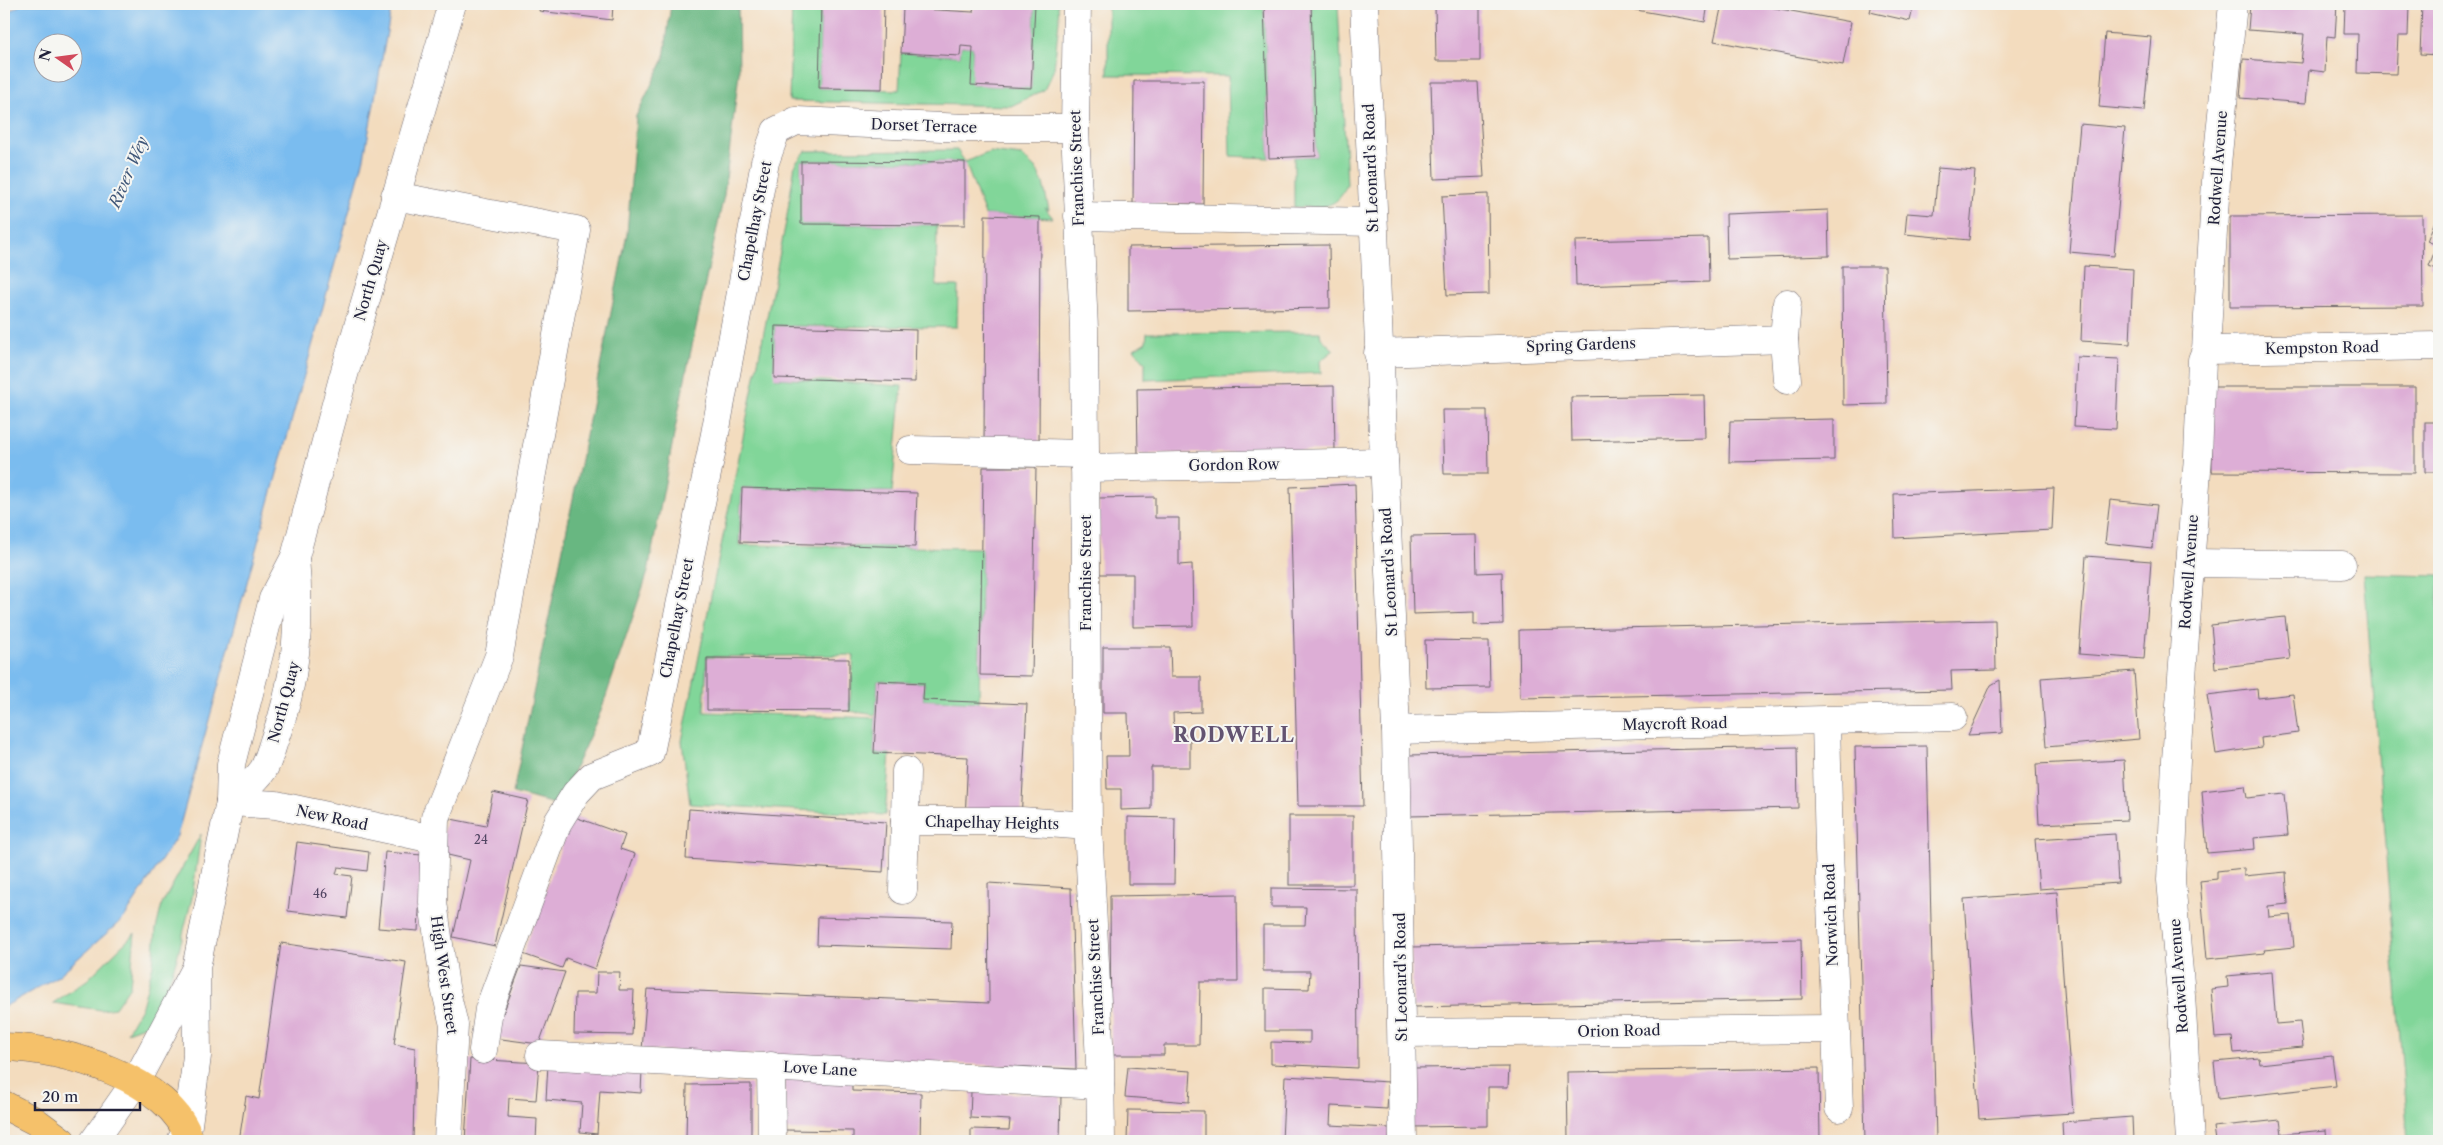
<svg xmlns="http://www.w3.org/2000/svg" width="2443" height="1145" viewBox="0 0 2443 1145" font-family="'Libre Caslon Text',serif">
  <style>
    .green { fill: #81d699; stroke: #527c6a }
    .forest { fill: #68b781; stroke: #456c5e }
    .water { fill: #7abcef; stroke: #4e6f95; fill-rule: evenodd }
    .building { fill: #ddaed6 }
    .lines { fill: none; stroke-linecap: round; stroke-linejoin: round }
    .minor-casing { stroke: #6b6369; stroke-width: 29 }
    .highway-casing { stroke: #6b6369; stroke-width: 29 }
    .minor { stroke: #fff; stroke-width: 28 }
    .highway { stroke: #f5c16b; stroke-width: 28 }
    .labels { text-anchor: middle; stroke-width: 4; stroke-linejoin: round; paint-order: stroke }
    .number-label { font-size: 12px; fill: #514562 }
    .street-label { font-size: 15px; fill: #22223b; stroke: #f6f6f2 }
    .water-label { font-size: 16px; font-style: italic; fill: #41587a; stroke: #f6f6f2 }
    .district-label { font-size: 20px; font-weight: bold; letter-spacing: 1px; fill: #635371; stroke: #f6f6f2 }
  </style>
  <rect width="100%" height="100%" fill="#f6f6f2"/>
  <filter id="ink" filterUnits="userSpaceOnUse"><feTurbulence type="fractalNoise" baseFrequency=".02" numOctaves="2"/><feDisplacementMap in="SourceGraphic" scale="10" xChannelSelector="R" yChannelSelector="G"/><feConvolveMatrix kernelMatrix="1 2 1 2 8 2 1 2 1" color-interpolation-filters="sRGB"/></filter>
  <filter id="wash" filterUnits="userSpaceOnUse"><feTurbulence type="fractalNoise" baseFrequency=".0096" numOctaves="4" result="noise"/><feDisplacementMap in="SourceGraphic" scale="20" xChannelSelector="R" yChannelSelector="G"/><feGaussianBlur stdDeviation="1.12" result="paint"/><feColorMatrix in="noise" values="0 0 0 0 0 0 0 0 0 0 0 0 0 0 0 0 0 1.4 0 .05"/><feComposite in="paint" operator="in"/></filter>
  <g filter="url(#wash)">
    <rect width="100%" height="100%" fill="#f3dcbe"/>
    <g class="green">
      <path d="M 792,4 L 821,4 L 819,88 L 899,90 L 901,53 L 960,56 L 961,46 L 973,47 L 972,85 L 1031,88 L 1035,4 L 1058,4 L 1059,20 L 1054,69 L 1044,90 L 1011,106 L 789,101 Z"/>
      <path d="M 1108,4 L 1264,4 L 1269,158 L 1230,156 L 1228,76 L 1108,75 Z"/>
      <path d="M 1311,4 L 1338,4 L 1347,184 C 1338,211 1318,207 1294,207 L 1294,157 L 1316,156 Z"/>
      <path d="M 957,150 L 965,162 L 990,152 L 1022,156 L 1037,170 L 1043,183 L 1049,210 L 1045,208 L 1053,218 L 985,215 L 965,162 L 801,161 L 802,224 L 937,225 L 936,286 L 958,286 L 957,327 L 775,326 L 775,378 L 902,386 L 892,492 L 742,488 L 739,545 L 982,548 L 979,702 L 923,700 L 924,683 L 878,681 L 876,715 L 849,711 L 854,655 L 707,657 L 704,712 L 876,718 L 874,753 L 890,754 L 885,815 L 690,804 L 682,741 L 786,222 L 795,164 L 806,151 Z"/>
      <path d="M 1320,332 L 1321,338 L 1334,350 L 1320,361 L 1321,373 L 1145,380 L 1145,362 L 1134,349 L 1146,342 L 1147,333 Z"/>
      <path d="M 2364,574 L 2439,576 L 2439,1141 L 2408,1141 Z"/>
      <path d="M 201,834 L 192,898 L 177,958 L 160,1006 L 146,1025 L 127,1032 L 142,1006 L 153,965 L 156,929 L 162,904 Z"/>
      <path d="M 135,933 L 130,986 L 115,1008 L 101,1010 L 53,1003 L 87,980 Z"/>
    </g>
    <path class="forest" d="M 671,4 L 738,4 L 739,73 L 724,195 L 682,393 L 648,572 L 601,711 L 558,805 L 513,793 L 627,234 L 636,116 L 664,59 Z"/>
    <path class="water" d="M 22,4 L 392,4 L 364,158 L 177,836 L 124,918 L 58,976 L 4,1007 L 4,14 ZM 42,42 L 72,42 L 72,72 L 42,72 Z"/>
    <g id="blocks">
      <g class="building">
        <path d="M 540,4 L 613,4 L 612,20 L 539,11 Z"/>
        <path d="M 821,4 L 884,4 L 882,89 L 819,88 Z"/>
        <path d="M 974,4 L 1035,4 L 1031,88 L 971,85 L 973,47 L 961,46 L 960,56 L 901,53 L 903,8 L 973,12 Z"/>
        <path d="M 1264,4 L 1311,4 L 1316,156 L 1269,158 Z"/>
        <path d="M 1435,4 L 1480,4 L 1480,61 L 1436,61 Z"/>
        <path d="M 1602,4 L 1708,4 L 1705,22 Z"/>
        <path d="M 1722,4 L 1753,4 L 1851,22 L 1843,65 L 1714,41 Z"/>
        <path d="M 1872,4 L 1914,4 L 1910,21 L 1870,12 Z"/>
        <path d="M 2250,4 L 2337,4 L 2335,37 L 2327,36 L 2325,72 L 2309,70 L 2306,103 L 2240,98 L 2243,59 L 2301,63 L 2304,34 L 2248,30 Z"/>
        <path d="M 2345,4 L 2409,4 L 2408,36 L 2398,36 L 2396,74 L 2357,73 L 2358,34 L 2344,34 Z"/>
        <path d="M 2422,4 L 2439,4 L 2439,55 L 2420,54 Z"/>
        <path d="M 2105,33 L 2151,37 L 2144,111 L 2099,107 Z"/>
        <path d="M 1134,81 L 1204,81 L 1203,204 L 1133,204 Z"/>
        <path d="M 1431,82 L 1478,82 L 1484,177 L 1434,179 Z"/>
        <path d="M 2080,124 L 2125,128 L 2114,256 L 2069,252 Z"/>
        <path d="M 801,161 L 965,162 L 965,225 L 801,224 Z"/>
        <path d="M 1938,168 L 1975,171 L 1969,240 L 1905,234 L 1907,213 L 1934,215 Z"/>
        <path d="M 1488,194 L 1489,294 L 1447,295 L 1442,196 Z"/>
        <path d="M 1828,210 L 1829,256 L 1727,259 L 1726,214 Z"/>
        <path d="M 985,215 L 1040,217 L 1039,453 L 984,452 Z"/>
        <path d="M 2422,215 L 2423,306 L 2230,307 L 2230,216 Z"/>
        <path d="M 2437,216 L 2439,217 L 2439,270 L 2429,266 L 2437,245 L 2427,241 Z"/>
        <path d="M 1708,238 L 1709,282 L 1576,286 L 1575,241 Z"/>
        <path d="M 1329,245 L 1330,308 L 1128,311 L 1128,247 Z"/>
        <path d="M 1842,266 L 1885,266 L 1887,404 L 1843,405 Z"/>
        <path d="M 2084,266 L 2133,269 L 2130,344 L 2081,341 Z"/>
        <path d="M 775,326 L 916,330 L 915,382 L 774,378 Z"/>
        <path d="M 2077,357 L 2119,359 L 2116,429 L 2074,427 Z"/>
        <path d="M 1334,386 L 1335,451 L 1138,454 L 1137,389 Z"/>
        <path d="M 2212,387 L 2415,387 L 2415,473 L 2212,472 Z"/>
        <path d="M 1704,395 L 1705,438 L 1572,441 L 1571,397 Z"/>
        <path d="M 1442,410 L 1487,410 L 1488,474 L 1444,474 Z"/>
        <path d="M 1834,419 L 1834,460 L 1729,462 L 1730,421 Z"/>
        <rect x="2425" y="422" width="14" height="50"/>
        <path d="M 983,467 L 1036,467 L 1032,676 L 980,675 Z"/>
        <path d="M 1355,484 L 1363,806 L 1298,806 L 1290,487 Z"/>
        <path d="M 742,488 L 917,493 L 915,547 L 740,542 Z"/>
        <path d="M 2054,488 L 2052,530 L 1895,538 L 1894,494 Z"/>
        <path d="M 1155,497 L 1155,518 L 1179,518 L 1179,565 L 1192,564 L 1193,626 L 1133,627 L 1133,574 L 1100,574 L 1099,498 Z"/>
        <path d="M 2110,500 L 2157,505 L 2152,548 L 2105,543 Z"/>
        <path d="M 1476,535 L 1477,573 L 1502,572 L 1503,624 L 1474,625 L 1474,612 L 1413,614 L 1411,536 Z"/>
        <path d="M 2086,556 L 2151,561 L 2144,659 L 2079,654 Z"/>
        <path d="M 2285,617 L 2290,659 L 2215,668 L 2211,625 Z"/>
        <path d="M 1995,620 L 1996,670 L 1951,671 L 1952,690 L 1520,698 L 1519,630 Z"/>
        <path d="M 1425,640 L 1489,641 L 1490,687 L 1426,688 Z"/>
        <path d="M 1103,647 L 1170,647 L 1171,677 L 1201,677 L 1201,712 L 1173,713 L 1174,735 L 1190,735 L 1190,767 L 1151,767 L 1151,809 L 1121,810 L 1121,789 L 1107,789 L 1106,756 L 1129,756 L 1128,713 L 1103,713 Z"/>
        <path d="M 707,658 L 849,659 L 849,711 L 707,710 Z"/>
        <path d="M 2134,671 L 2139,739 L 2046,747 L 2041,678 Z"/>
        <path d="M 2000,680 L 2002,733 L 1968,735 L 1991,685 Z"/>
        <path d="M 878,681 L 924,683 L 923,700 L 1027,704 L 1021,821 L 965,819 L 968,757 L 874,753 Z"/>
        <path d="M 2257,689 L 2258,698 L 2293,694 L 2298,733 L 2261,738 L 2262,747 L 2216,754 L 2207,695 Z"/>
        <path d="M 1927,746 L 1936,1141 L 1865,1141 L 1855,747 Z"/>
        <path d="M 1797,747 L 1798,808 L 1409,816 L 1408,755 Z"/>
        <path d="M 2124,760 L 2127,820 L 2039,824 L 2036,764 Z"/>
        <path d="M 2245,786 L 2247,798 L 2284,794 L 2288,835 L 2254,838 L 2255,849 L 2207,853 L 2202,791 Z"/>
        <path d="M 493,792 L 528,800 L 495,946 L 453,937 L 470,860 L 439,853 L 446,818 L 486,826 Z"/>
        <path d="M 689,809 L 886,822 L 883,872 L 686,859 Z"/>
        <path d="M 572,816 L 625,835 L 620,849 L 635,854 L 595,969 L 566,958 L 562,968 L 523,954 Z"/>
        <rect x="1289" y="816" width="64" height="69"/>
        <path d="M 1128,817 L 1175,818 L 1174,884 L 1128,884 Z"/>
        <path d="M 2115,834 L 2118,883 L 2039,889 L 2035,839 Z"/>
        <path d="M 297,842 L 369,852 L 367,871 L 338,867 L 336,874 L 352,876 L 347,918 L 288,911 Z"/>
        <path d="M 385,852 L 422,855 L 418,931 L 378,928 Z"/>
        <path d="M 2244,868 L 2244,876 L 2286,872 L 2288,904 L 2268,906 L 2269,917 L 2291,915 L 2294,947 L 2264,950 L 2265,953 L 2207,959 L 2200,881 L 2217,879 L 2217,871 Z"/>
        <path d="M 988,883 L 1071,888 L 1076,1069 L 642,1050 L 647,989 L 989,1003 Z"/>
        <path d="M 1271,888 L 1357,889 L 1358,1068 L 1271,1064 L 1271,1042 L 1310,1043 L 1310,1031 L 1265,1031 L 1265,988 L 1309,989 L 1310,971 L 1263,971 L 1263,925 L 1305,925 L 1306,907 L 1271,907 Z"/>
        <path d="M 2057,892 L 2073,1113 L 1979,1119 L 1964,899 Z"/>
        <path d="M 1237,894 L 1238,982 L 1200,982 L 1199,1045 L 1164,1045 L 1164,1055 L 1111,1055 L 1110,896 Z"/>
        <path d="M 818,917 L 952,921 L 951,949 L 817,945 Z"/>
        <path d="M 1801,939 L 1802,999 L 1413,1007 L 1411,947 Z"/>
        <path d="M 281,943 L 406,962 L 394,1044 L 415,1048 L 413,1141 L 239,1141 L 246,1096 L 259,1099 Z"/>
        <path d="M 521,966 L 565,972 L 539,1044 L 494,1038 Z"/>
        <path d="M 597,972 L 620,972 L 619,990 L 634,990 L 632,1035 L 574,1034 L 575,993 L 596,993 Z"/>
        <path d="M 2272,972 L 2276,1024 L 2300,1022 L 2303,1047 L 2234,1053 L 2232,1037 L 2215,1038 L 2211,989 L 2228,987 L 2227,976 Z"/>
        <path d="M 2332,1056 L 2336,1086 L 2218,1099 L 2214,1062 L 2259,1058 L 2260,1064 Z"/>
        <path d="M 470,1059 L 539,1063 L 536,1100 L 509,1098 L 508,1117 L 537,1119 L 536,1141 L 465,1141 Z"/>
        <path d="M 548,1064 L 642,1070 L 641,1093 L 600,1090 L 597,1134 L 580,1132 L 582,1103 L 546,1100 Z"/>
        <path d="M 1128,1067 L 1191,1071 L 1189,1102 L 1125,1097 Z"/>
        <path d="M 1509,1067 L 1508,1087 L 1488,1087 L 1488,1126 L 1411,1127 L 1411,1068 Z"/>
        <path d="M 1819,1068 L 1820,1141 L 1568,1141 L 1567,1072 Z"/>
        <path d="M 1285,1076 L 1389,1082 L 1387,1109 L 1331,1106 L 1330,1125 L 1390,1128 L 1389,1141 L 1282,1141 Z"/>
        <path d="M 785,1078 L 852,1079 L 852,1091 L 921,1093 L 920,1141 L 853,1141 L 853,1131 L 784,1130 Z"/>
        <path d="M 751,1084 L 751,1141 L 686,1141 L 687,1085 Z"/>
        <path d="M 971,1092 L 1061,1095 L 1060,1141 L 971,1141 L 971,1129 L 1009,1130 L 1010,1120 L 970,1118 Z"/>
        <path d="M 1128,1110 L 1204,1111 L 1204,1141 L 1127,1141 Z"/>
        <path d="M 2132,1117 L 2133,1141 L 2063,1141 L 2062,1122 Z"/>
        <path d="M 2280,1120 L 2282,1134 L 2326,1130 L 2327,1141 L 2215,1141 L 2213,1127 Z"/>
      </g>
    </g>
  </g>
  <g filter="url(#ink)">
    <use href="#blocks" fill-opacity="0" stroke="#6b6369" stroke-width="1"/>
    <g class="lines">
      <defs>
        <g id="minor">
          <path d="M 1077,4 L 1075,128 L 1084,329 L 1088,826 L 1100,1062 L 1101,1141"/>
          <path d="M 1364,4 L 1396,730 L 1403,1141"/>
          <path d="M 395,196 L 576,230 L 499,656 L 435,818 L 433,902 L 445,987 L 454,1025 L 448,1141"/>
          <path d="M 1078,216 L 1373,222"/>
          <path d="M 2206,350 L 2439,346"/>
          <path d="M 1378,353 L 1784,339"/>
          <path d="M 1787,380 L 1784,339 L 1787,303"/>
          <path d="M 910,450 L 1085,454"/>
          <path d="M 1085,468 L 1384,462"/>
          <path d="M 2190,563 L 2342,565"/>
          <path d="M 1826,721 L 1829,851 L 1839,1108"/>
          <path d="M 1396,730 L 1953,717"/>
          <path d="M 230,802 C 241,792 255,782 263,770 C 268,762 271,750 274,741 C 297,681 301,621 295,557"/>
          <path d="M 230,802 L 276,805 L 433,839"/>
          <path d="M 905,821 L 906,771"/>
          <path d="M 903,890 L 905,821 L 1021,821 L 1088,826"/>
          <path d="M 1403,1033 L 1835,1029"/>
          <path d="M 483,1050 L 489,1009 L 558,822 L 576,793 L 592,776 L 650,753 L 715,434 L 765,162 L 776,131 L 796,121 L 967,128 L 1075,128"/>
          <path d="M 540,1055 L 1100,1085"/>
          <path d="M 771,1066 L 772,1141"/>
          <path d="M 94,1141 L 136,1081 L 195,970"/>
          <path d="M 181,1141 L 187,1132 L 197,1056 L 196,968 L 230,802 L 231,764 L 273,599 L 295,557 L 343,378 L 452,4"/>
          <path d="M 2190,1141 L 2181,995 L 2171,880 L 2176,760 L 2198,456 L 2202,360 L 2206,350 L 2217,164 L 2233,4"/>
        </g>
        <g id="highway">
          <path d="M 4,1047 C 62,1048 172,1078 190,1141"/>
          <path d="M 4,1105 L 35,1121 L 62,1141"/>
        </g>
      </defs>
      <use href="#minor" class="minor-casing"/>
      <use href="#highway" class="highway-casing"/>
      <use href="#minor" class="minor"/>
      <use href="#highway" class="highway"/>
    </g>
  </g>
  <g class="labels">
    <g class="number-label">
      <text x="481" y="844">24</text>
      <text x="320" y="898">46</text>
    </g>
    <g class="street-label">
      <text transform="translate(924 126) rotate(2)" y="5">Dorset Terrace</text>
      <text transform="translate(1077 168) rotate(-92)" y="5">Franchise Street</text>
      <text transform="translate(1371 168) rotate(-92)" y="5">St Leonard's Road</text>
      <text transform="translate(2218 168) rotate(-86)" y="5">Rodwell Avenue</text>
      <text transform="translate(755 221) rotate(-79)" y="5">Chapelhay Street</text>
      <text transform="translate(371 280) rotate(-74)" y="5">North Quay</text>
      <text transform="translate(1581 345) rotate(-2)" y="5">Spring Gardens</text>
      <text transform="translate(2322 348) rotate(-1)" y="5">Kempston Road</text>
      <text transform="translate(1234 465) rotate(-1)" y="5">Gordon Row</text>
      <text transform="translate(1389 572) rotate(-93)" y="5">St Leonard's Road</text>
      <text transform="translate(2189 572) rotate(-86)" y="5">Rodwell Avenue</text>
      <text transform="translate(1086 573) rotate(-90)" y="5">Franchise Street</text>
      <text transform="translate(677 618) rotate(-79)" y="5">Chapelhay Street</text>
      <text transform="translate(284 702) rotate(-75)" y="5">North Quay</text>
      <text transform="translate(1675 724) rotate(-1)" y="5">Maycroft Road</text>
      <text transform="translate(332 818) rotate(12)" y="5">New Road</text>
      <text transform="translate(992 823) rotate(1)" y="5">Chapelhay Heights</text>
      <text transform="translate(1831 915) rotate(-92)" y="5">Norwich Road</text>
      <text transform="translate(444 975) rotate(82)" y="5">High West Street</text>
      <text transform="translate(2179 976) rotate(-94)" y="5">Rodwell Avenue</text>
      <text transform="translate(1096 977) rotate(-93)" y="5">Franchise Street</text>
      <text transform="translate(1401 977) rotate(-91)" y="5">St Leonard's Road</text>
      <text transform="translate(1619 1031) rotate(-1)" y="5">Orion Road</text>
      <text transform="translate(820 1069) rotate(3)" y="5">Love Lane</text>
    </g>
    <g class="water-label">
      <text transform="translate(128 172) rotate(-67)" y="6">River Wey</text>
    </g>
    <g class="district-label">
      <text x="1234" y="742">RODWELL</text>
    </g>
  </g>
  <rect width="2443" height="1145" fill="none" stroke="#f6f6f2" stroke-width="20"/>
  <g transform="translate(58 58) rotate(284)"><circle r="24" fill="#f6f6f2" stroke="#a1a1a9"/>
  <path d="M0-4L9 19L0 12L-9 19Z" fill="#d1495b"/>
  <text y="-8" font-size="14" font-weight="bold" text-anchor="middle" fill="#22223b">N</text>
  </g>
  <path d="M35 1102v8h105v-8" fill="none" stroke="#22223b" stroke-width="2.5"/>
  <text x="42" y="1102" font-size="15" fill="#22223b" stroke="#f6f6f2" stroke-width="4" paint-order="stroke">20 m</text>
</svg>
